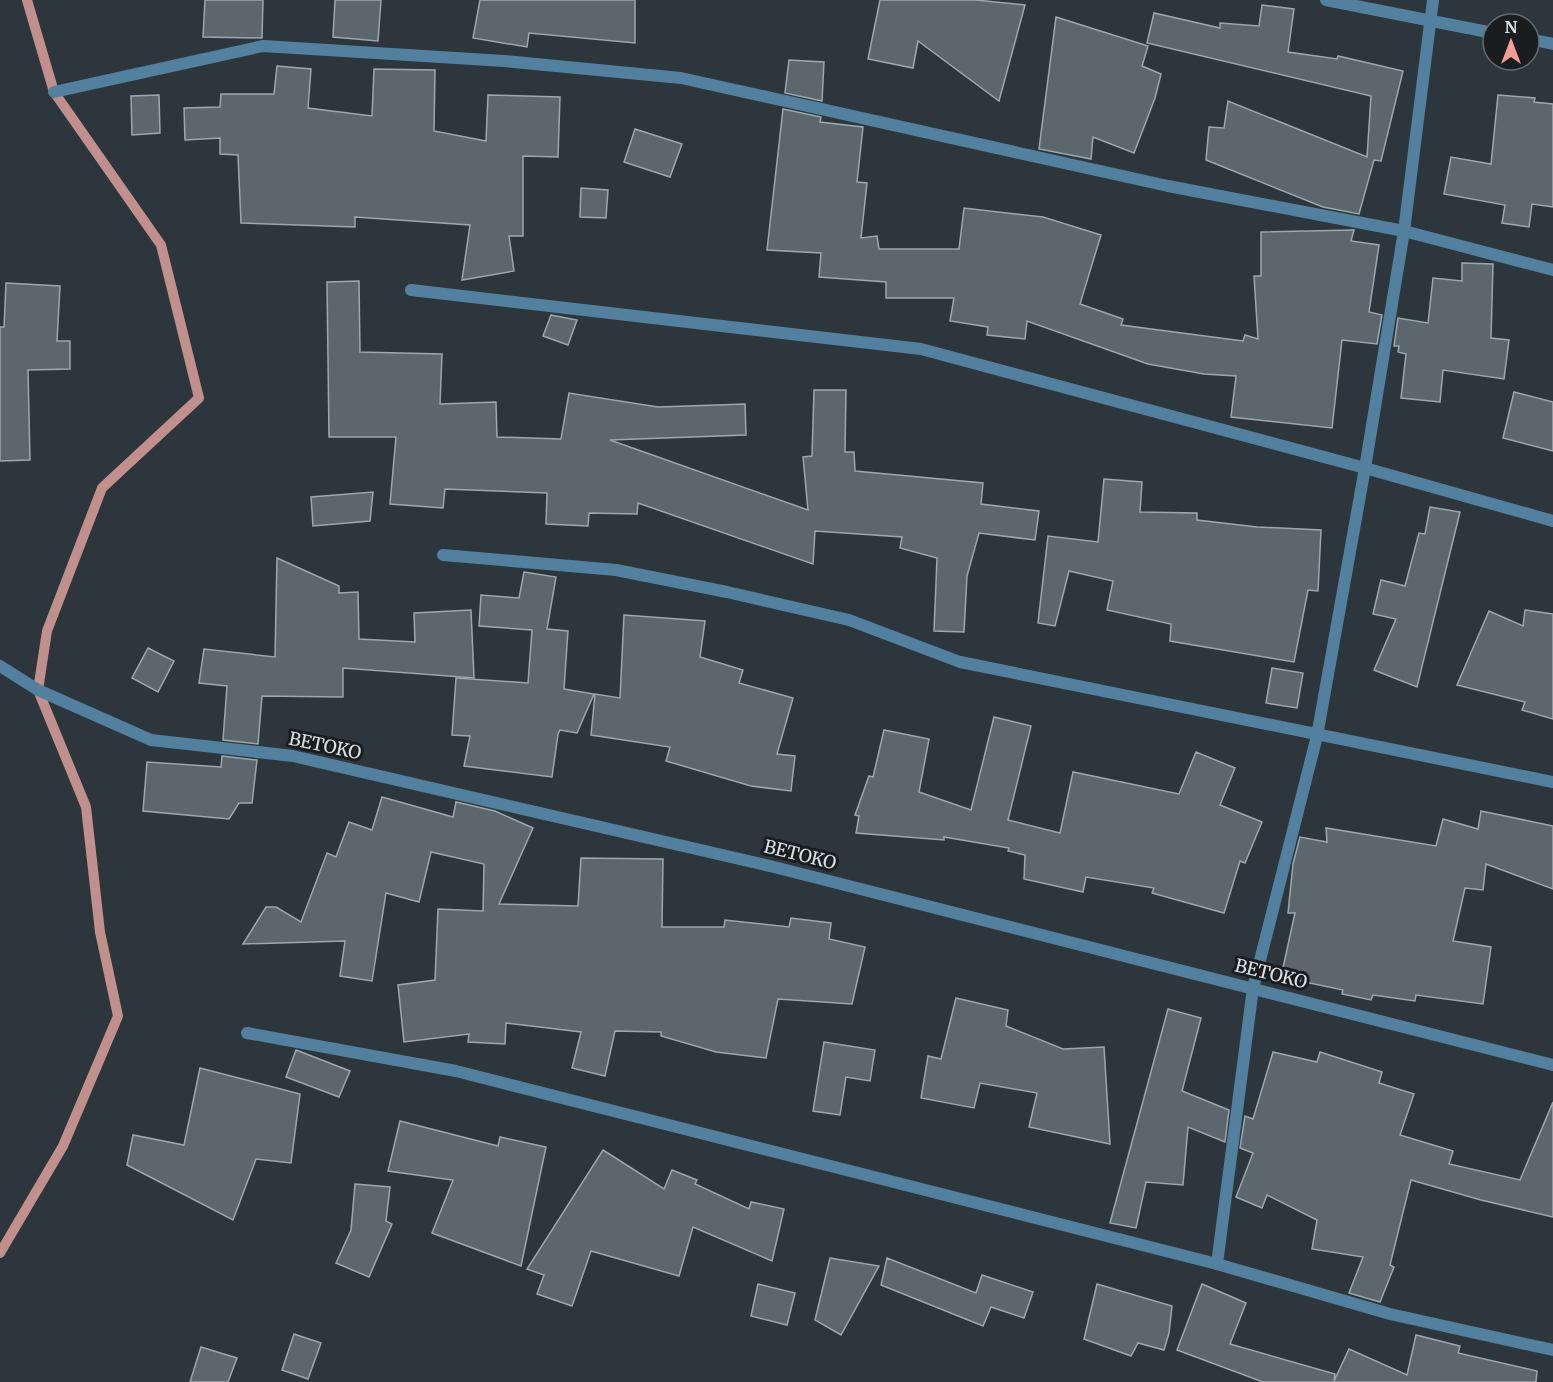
<svg xmlns="http://www.w3.org/2000/svg" width="1553" height="1382" viewBox="0 0 1553 1382" font-family="Merriweather,serif">
  <style>
    .lines { fill: none; stroke-linecap: round; stroke-linejoin: round }
    .stream { stroke: #c1908c; stroke-width: 10 }
    .building { fill: #5c666d; stroke: #9ca7af; stroke-width: 1.5 }
    .street { stroke: #52809e; stroke-width: 12 }
    .labels { text-anchor: middle; stroke-width: 6; stroke-linejoin: round; paint-order: stroke }
    .street-label { font-size: 18px; fill: #dae0e4; stroke: #191d20 }
  </style>
  <rect width="100%" height="100%" fill="#2d363d"/>
  <g class="lines">
    <path class="stream" d="M 0,1253 L 63,1146 L 118,1016 L 100,932 L 86,807 L 38,690 L 47,631 L 102,488 L 199,398 L 161,245 L 54,92 L 27,0"/>
  </g>
  <g class="building">
    <path d="M 205,0 L 263,0 L 262,38 L 203,37 Z"/>
    <path d="M 335,0 L 381,0 L 378,41 L 333,37 Z"/>
    <path d="M 480,0 L 635,0 L 635,43 L 529,33 L 527,47 L 473,38 Z"/>
    <path d="M 880,0 L 976,0 L 1025,5 L 999,101 L 918,41 L 913,68 L 868,59 Z"/>
    <path d="M 1262,5 L 1294,9 L 1288,52 L 1337,59 L 1338,56 L 1403,71 L 1381,161 L 1374,160 L 1359,214 L 1323,207 L 1206,160 L 1209,127 L 1224,128 L 1228,101 L 1367,157 L 1371,96 L 1147,43 L 1154,13 L 1220,28 L 1220,23 L 1259,26 Z"/>
    <path d="M 1056,17 L 1148,46 L 1142,66 L 1161,74 L 1155,98 L 1134,153 L 1093,137 L 1091,159 L 1039,149 Z"/>
    <path d="M 789,60 L 824,62 L 822,101 L 785,93 Z"/>
    <path d="M 277,66 L 311,69 L 308,108 L 372,116 L 374,69 L 435,70 L 434,131 L 486,141 L 488,95 L 560,97 L 558,157 L 523,156 L 523,236 L 509,236 L 514,271 L 462,280 L 470,225 L 355,217 L 355,227 L 241,223 L 238,155 L 220,154 L 220,138 L 185,140 L 184,108 L 220,107 L 221,94 L 274,94 Z"/>
    <path d="M 159,95 L 160,133 L 132,135 L 131,96 Z"/>
    <path d="M 1498,95 L 1535,98 L 1534,102 L 1553,104 L 1553,207 L 1532,204 L 1529,227 L 1502,223 L 1505,205 L 1444,194 L 1451,157 L 1491,164 Z"/>
    <path d="M 783,109 L 821,117 L 820,122 L 863,127 L 857,182 L 867,183 L 861,238 L 877,236 L 879,249 L 959,249 L 964,208 L 1043,217 L 1101,235 L 1080,304 L 1123,319 L 1121,325 L 1243,341 L 1245,335 L 1258,339 L 1254,276 L 1261,276 L 1261,232 L 1354,230 L 1351,241 L 1379,245 L 1369,312 L 1382,315 L 1377,344 L 1342,340 L 1332,428 L 1231,417 L 1236,376 L 1204,374 L 1148,364 L 1027,321 L 1025,339 L 987,335 L 988,327 L 950,321 L 954,298 L 886,298 L 886,282 L 819,277 L 821,253 L 767,250 Z"/>
    <path d="M 635,129 L 682,144 L 670,177 L 624,162 Z"/>
    <path d="M 581,188 L 608,190 L 606,218 L 580,217 Z"/>
    <path d="M 1462,263 L 1493,264 L 1491,338 L 1509,340 L 1504,379 L 1443,370 L 1440,402 L 1401,398 L 1406,354 L 1398,352 L 1399,346 L 1394,346 L 1398,318 L 1428,323 L 1433,278 L 1462,281 Z"/>
    <path d="M 359,281 L 360,352 L 442,354 L 440,404 L 496,402 L 497,437 L 561,439 L 569,393 L 658,407 L 745,404 L 746,435 L 610,440 L 808,510 L 803,457 L 812,456 L 814,390 L 846,390 L 845,452 L 854,452 L 855,471 L 983,483 L 981,504 L 1039,511 L 1035,540 L 979,533 L 967,576 L 964,632 L 934,631 L 937,558 L 900,548 L 902,537 L 815,531 L 813,564 L 638,503 L 637,514 L 589,513 L 588,526 L 546,524 L 547,493 L 445,489 L 443,508 L 390,504 L 396,437 L 329,437 L 327,282 Z"/>
    <path d="M 6,283 L 60,286 L 57,341 L 70,341 L 70,369 L 28,370 L 30,460 L 0,461 L 0,327 L 4,327 Z"/>
    <path d="M 551,315 L 577,320 L 568,345 L 543,336 Z"/>
    <path d="M 1514,392 L 1553,402 L 1553,451 L 1503,438 Z"/>
    <path d="M 1104,479 L 1142,482 L 1140,512 L 1197,513 L 1197,520 L 1257,527 L 1321,530 L 1318,591 L 1308,590 L 1294,662 L 1170,641 L 1171,624 L 1107,610 L 1113,581 L 1069,571 L 1055,626 L 1038,623 L 1048,536 L 1098,542 Z"/>
    <path d="M 373,492 L 370,521 L 313,526 L 311,497 Z"/>
    <path d="M 1430,507 L 1460,512 L 1417,687 L 1374,670 L 1396,619 L 1373,614 L 1381,580 L 1405,586 L 1419,533 L 1425,534 Z"/>
    <path d="M 277,558 L 339,586 L 339,593 L 358,592 L 359,639 L 415,642 L 414,613 L 471,610 L 474,678 L 343,668 L 343,697 L 262,696 L 258,744 L 223,740 L 227,686 L 199,683 L 204,649 L 275,657 Z"/>
    <path d="M 524,572 L 556,577 L 547,629 L 568,631 L 564,689 L 594,694 L 577,733 L 560,730 L 558,734 L 552,777 L 464,766 L 470,736 L 452,735 L 456,678 L 528,683 L 532,630 L 479,626 L 481,595 L 519,598 Z"/>
    <path d="M 1525,610 L 1553,614 L 1553,719 L 1522,710 L 1525,702 L 1457,685 L 1489,611 L 1523,626 Z"/>
    <path d="M 624,615 L 705,621 L 700,657 L 743,670 L 739,683 L 793,698 L 777,754 L 795,756 L 791,791 L 751,786 L 666,761 L 670,747 L 591,735 L 595,694 L 620,698 Z"/>
    <path d="M 148,648 L 174,661 L 158,692 L 132,678 Z"/>
    <path d="M 1272,668 L 1303,673 L 1297,708 L 1266,703 Z"/>
    <path d="M 994,717 L 1031,726 L 1008,820 L 1060,833 L 1073,772 L 1179,794 L 1196,752 L 1235,768 L 1220,805 L 1262,822 L 1245,863 L 1240,861 L 1224,913 L 1152,893 L 1154,888 L 1086,877 L 1083,892 L 1024,879 L 1025,855 L 1008,851 L 1009,848 L 944,837 L 944,840 L 856,833 L 859,816 L 855,815 L 869,776 L 873,777 L 884,730 L 929,739 L 919,792 L 971,810 Z"/>
    <path d="M 222,756 L 257,760 L 252,803 L 239,803 L 229,819 L 143,811 L 147,762 L 221,767 Z"/>
    <path d="M 382,797 L 453,817 L 456,802 L 495,811 L 533,828 L 499,904 L 578,906 L 581,858 L 663,859 L 662,927 L 724,927 L 725,920 L 789,927 L 791,918 L 831,923 L 829,939 L 865,947 L 852,1004 L 778,999 L 766,1058 L 716,1052 L 661,1036 L 661,1032 L 615,1031 L 605,1076 L 572,1068 L 581,1032 L 506,1023 L 505,1044 L 468,1042 L 469,1034 L 404,1042 L 398,985 L 435,980 L 438,909 L 483,911 L 484,864 L 431,852 L 419,902 L 386,893 L 372,981 L 340,976 L 345,941 L 243,944 L 266,907 L 276,907 L 301,922 L 327,853 L 336,857 L 349,822 L 372,830 Z"/>
    <path d="M 1481,811 L 1553,826 L 1553,889 L 1486,864 L 1483,890 L 1465,888 L 1453,941 L 1491,947 L 1483,1004 L 1416,995 L 1415,1001 L 1373,995 L 1371,1000 L 1342,994 L 1343,990 L 1281,977 L 1295,913 L 1288,913 L 1293,864 L 1300,837 L 1327,842 L 1326,828 L 1436,846 L 1443,819 L 1478,829 Z"/>
    <path d="M 956,998 L 1008,1010 L 1006,1026 L 1063,1049 L 1104,1047 L 1110,1144 L 1029,1127 L 1037,1093 L 980,1083 L 974,1108 L 921,1098 L 928,1056 L 941,1059 Z"/>
    <path d="M 1168,1009 L 1201,1018 L 1182,1091 L 1229,1110 L 1225,1142 L 1188,1127 L 1183,1185 L 1146,1182 L 1136,1228 L 1110,1223 Z"/>
    <path d="M 824,1042 L 875,1050 L 870,1081 L 846,1077 L 840,1115 L 813,1111 Z"/>
    <path d="M 296,1050 L 350,1071 L 339,1097 L 286,1077 Z"/>
    <path d="M 1273,1052 L 1317,1062 L 1320,1052 L 1382,1072 L 1379,1083 L 1414,1094 L 1400,1135 L 1453,1151 L 1449,1164 L 1520,1180 L 1553,1102 L 1553,1217 L 1481,1200 L 1411,1180 L 1390,1265 L 1394,1267 L 1380,1302 L 1349,1293 L 1363,1257 L 1312,1249 L 1317,1220 L 1267,1195 L 1262,1208 L 1236,1197 L 1253,1153 L 1240,1148 L 1245,1116 L 1253,1119 Z"/>
    <path d="M 200,1068 L 300,1094 L 291,1163 L 256,1159 L 233,1220 L 127,1165 L 133,1135 L 184,1145 Z"/>
    <path d="M 400,1121 L 498,1146 L 500,1137 L 546,1147 L 521,1266 L 432,1233 L 453,1180 L 388,1171 Z"/>
    <path d="M 603,1150 L 664,1189 L 672,1170 L 697,1180 L 695,1184 L 749,1209 L 751,1202 L 784,1209 L 772,1261 L 693,1227 L 679,1276 L 591,1251 L 572,1306 L 537,1294 L 544,1275 L 527,1269 Z"/>
    <path d="M 355,1184 L 390,1187 L 386,1221 L 392,1224 L 369,1277 L 336,1263 L 351,1230 Z"/>
    <path d="M 830,1258 L 879,1266 L 841,1335 L 815,1320 Z"/>
    <path d="M 887,1258 L 976,1293 L 982,1275 L 1033,1292 L 1024,1318 L 991,1307 L 983,1326 L 881,1285 Z"/>
    <path d="M 758,1284 L 795,1293 L 787,1325 L 751,1316 Z"/>
    <path d="M 1097,1284 L 1172,1306 L 1169,1333 L 1164,1350 L 1138,1343 L 1131,1356 L 1084,1339 Z"/>
    <path d="M 1202,1284 L 1246,1303 L 1230,1344 L 1335,1374 L 1334,1381 L 1349,1349 L 1407,1375 L 1416,1335 L 1460,1346 L 1458,1353 L 1537,1371 L 1536,1382 L 1263,1382 L 1177,1350 Z"/>
    <path d="M 294,1334 L 321,1343 L 308,1379 L 282,1370 Z"/>
    <path d="M 201,1347 L 237,1358 L 228,1382 L 190,1382 Z"/>
  </g>
  <g class="lines">
    <g class="street">
      <path d="M 1326,0 L 1493,33"/>
      <path d="M 1529,39 L 1553,44"/>
      <path d="M 54,92 L 263,46 L 504,61 L 681,78 L 1168,186 L 1404,231 L 1553,270"/>
      <path d="M 411,290 L 921,349 L 1365,468 L 1553,521"/>
      <path d="M 443,555 L 616,570 L 727,592 L 849,620 L 960,662 L 1553,782"/>
      <path d="M 0,666 L 38,690 L 151,740 L 293,756 L 774,867 L 1553,1065"/>
      <path d="M 247,1033 L 456,1071 L 1217,1264 L 1390,1314 L 1553,1350"/>
      <path d="M 1217,1264 L 1253,988 L 1317,736 L 1365,468 L 1404,231 L 1433,0"/>
    </g>
  </g>
  <g class="labels">
    <g class="street-label">
      <text transform="translate(325 746) rotate(12)" y="6">BETOKO</text>
      <text transform="translate(800 855) rotate(14)" y="6">BETOKO</text>
      <text transform="translate(1271 974) rotate(14)" y="6">BETOKO</text>
    </g>
  </g>
  <g transform="translate(1511 42)"><circle r="28" fill="#191d20" stroke="#666b6e" stroke-width="1.5"/>
  <path d="M0-4.5L10 22L0 15L-10 22Z" fill="#f59c94"/>
  <text y="-9" font-size="16" font-weight="bold" text-anchor="middle" fill="#dae0e4">N</text>
  </g>
</svg>
